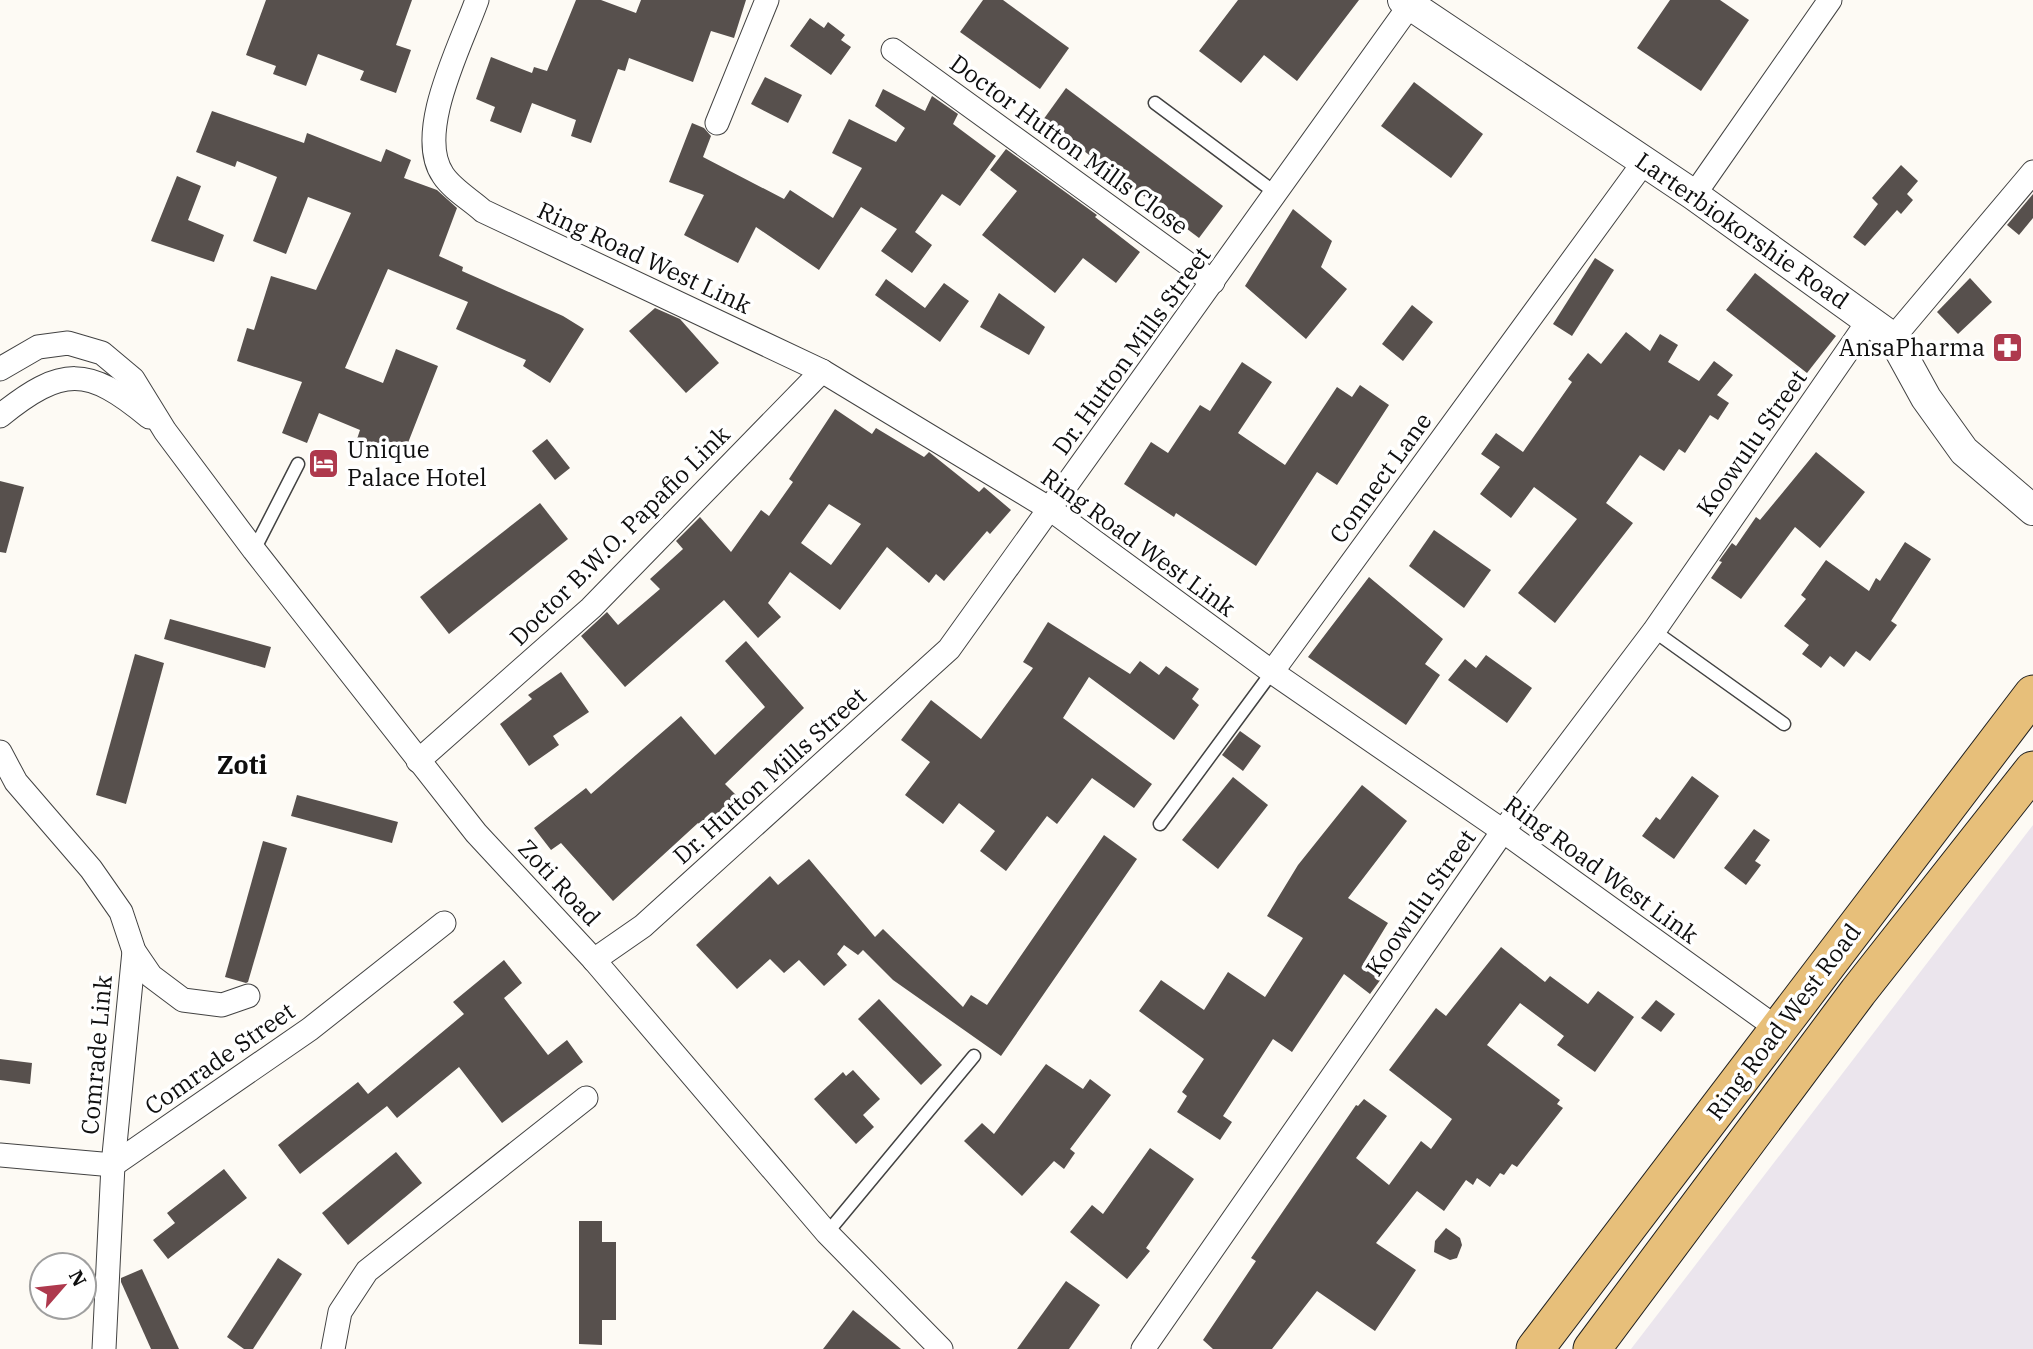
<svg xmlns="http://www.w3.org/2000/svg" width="2033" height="1349" viewBox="0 0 2033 1349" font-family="'IBM Plex Serif',serif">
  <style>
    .industrial { fill: #ebe5ed }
    .building { fill: #57504d; fill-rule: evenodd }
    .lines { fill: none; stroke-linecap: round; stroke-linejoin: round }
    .service-casing { stroke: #424242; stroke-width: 15 }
    .minor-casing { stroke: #424242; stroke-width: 25 }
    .tertiary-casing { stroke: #424242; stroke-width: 32 }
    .primary-casing { stroke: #202020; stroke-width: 39 }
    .service { stroke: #fff; stroke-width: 12 }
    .minor { stroke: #fff; stroke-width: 23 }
    .tertiary { stroke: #fff; stroke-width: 30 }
    .primary { stroke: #e7bf7a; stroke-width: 37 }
    .labels { text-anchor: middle; stroke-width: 7; stroke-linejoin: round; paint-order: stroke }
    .street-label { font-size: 24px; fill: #0f0f0f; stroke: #fff }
    .poi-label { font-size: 24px; fill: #0f0f0f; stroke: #fff; text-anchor: end }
    .neighbourhood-label { font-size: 26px; font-weight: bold; fill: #0f0f0f; stroke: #fff }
  </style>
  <rect width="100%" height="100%" fill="#fdfaf4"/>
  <path class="industrial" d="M 2033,825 L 2033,1349 L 1631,1349 Z"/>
  <g class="building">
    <path d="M 266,0 L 412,0 L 396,45 L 411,50 L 396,93 L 360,80 L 364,71 L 318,54 L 306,86 L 273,74 L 276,66 L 246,55 Z"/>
    <path d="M 576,0 L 601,0 L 636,13 L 641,0 L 746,0 L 734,38 L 711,31 L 693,82 L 629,58 L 625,71 L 618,69 L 591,143 L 571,136 L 576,120 L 532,103 L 521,133 L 490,121 L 495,107 L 476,99 L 491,57 L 532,73 L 534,67 L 547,71 Z"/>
    <path d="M 983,0 L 1003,0 L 1069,48 L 1040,89 L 960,32 Z"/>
    <path d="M 1238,0 L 1359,0 L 1297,81 L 1264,55 L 1241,83 L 1199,51 Z"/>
    <path d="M 1670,0 L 1720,0 L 1749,20 L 1701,91 L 1637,48 Z"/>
    <path d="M 810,18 L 824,28 L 828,22 L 845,35 L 841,40 L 851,47 L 831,75 L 790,46 Z"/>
    <path d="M 765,77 L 802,95 L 788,123 L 751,104 Z"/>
    <path d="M 1414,82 L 1483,134 L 1451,178 L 1381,126 Z"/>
    <path d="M 1066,88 L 1223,206 L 1199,238 L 1043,120 Z"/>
    <path d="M 883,89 L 925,111 L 932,96 L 958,114 L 953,124 L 996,156 L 960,206 L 942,194 L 915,232 L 932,245 L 912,273 L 881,251 L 897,229 L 861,207 L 819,270 L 756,227 L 738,263 L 684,235 L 704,195 L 669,182 L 692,123 L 704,128 L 711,136 L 703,157 L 784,199 L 790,190 L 833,218 L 862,168 L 832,153 L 849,119 L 896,142 L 905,128 L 875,106 Z"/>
    <path d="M 212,111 L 304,143 L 307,133 L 381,162 L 386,149 L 411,160 L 404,178 L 437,190 L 457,208 L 439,256 L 463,267 L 462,271 L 563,316 L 584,329 L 550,383 L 523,366 L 526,360 L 456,329 L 468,302 L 388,269 L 345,368 L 383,383 L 396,349 L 438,366 L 406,448 L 385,440 L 382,449 L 357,439 L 360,430 L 319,413 L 307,443 L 282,433 L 302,382 L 237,361 L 247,328 L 254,330 L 271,276 L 316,290 L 351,213 L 308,197 L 286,254 L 253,241 L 277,177 L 237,161 L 235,167 L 196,152 Z"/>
    <path d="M 1006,149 L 1097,215 L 1095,217 L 1140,252 L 1116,283 L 1083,258 L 1055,293 L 982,235 L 1017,191 L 990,170 Z"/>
    <path d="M 1901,165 L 1918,181 L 1907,194 L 1913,200 L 1901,214 L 1897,210 L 1865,246 L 1853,237 L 1878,204 L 1872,198 Z"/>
    <path d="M 177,176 L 201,186 L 188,220 L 224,235 L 214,262 L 151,241 Z"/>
    <path d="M 2033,194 L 2033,218 L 2019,235 L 2007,225 Z"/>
    <path d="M 1293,209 L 1332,241 L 1321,267 L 1347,289 L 1306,339 L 1245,286 Z"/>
    <path d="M 1595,258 L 1614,270 L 1572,336 L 1553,324 Z"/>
    <path d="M 1755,273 L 1836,336 L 1807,373 L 1726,310 Z"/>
    <path d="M 1970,278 L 1992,302 L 1958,334 L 1937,312 Z"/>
    <path d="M 886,279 L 925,308 L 944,283 L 969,301 L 940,342 L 875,295 Z"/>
    <path d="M 999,293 L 1045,327 L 1029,355 L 980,327 Z"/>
    <path d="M 1412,305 L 1433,322 L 1403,361 L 1382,344 Z"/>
    <path d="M 655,308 L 680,319 L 719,363 L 686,393 L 629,331 Z"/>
    <path d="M 1626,332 L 1650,351 L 1660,334 L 1678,345 L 1668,362 L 1699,381 L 1714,361 L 1733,375 L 1717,395 L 1729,403 L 1718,420 L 1710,415 L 1685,453 L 1679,449 L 1664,471 L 1640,455 L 1606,503 L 1633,523 L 1555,623 L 1518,593 L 1577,519 L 1534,487 L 1511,518 L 1480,494 L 1500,467 L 1481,454 L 1496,433 L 1523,452 L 1572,382 L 1568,379 L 1588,353 L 1601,364 Z"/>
    <path d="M 1242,362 L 1272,382 L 1238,433 L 1285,465 L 1337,387 L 1352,397 L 1360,385 L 1389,405 L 1337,485 L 1317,472 L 1256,566 L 1176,513 L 1174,517 L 1124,484 L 1151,442 L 1168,453 L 1200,405 L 1210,411 Z"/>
    <path d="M 835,409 L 872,434 L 876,428 L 924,457 L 929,452 L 979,492 L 984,487 L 1011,510 L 990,534 L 987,531 L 944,581 L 936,574 L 929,583 L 887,547 L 840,610 L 790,572 L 768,603 L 781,617 L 758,638 L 724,600 L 625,687 L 581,636 L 607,612 L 618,625 L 660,589 L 650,579 L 683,549 L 676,541 L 700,517 L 731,552 L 761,510 L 769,516 L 793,482 L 789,479 ZM 829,504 L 861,524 L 831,565 L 801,543 Z"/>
    <path d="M 547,439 L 570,468 L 555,480 L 532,451 Z"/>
    <path d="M 1816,452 L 1865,492 L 1820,548 L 1795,527 L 1741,599 L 1711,578 L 1722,562 L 1719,561 L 1732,543 L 1736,546 L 1756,517 L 1760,520 Z"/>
    <path d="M 0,481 L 24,487 L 6,553 L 0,552 Z"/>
    <path d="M 540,503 L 568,539 L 449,634 L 420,597 Z"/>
    <path d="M 1434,530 L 1491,570 L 1464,608 L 1409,566 Z"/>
    <path d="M 1905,542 L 1931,559 L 1891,621 L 1897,625 L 1870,661 L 1856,651 L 1844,667 L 1830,656 L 1821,668 L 1802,654 L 1809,645 L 1784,626 L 1806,599 L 1801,595 L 1826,560 L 1869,591 L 1876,578 L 1880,581 Z"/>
    <path d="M 1369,577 L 1443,639 L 1425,664 L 1440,675 L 1406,725 L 1308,657 Z"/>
    <path d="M 170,619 L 271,647 L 265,668 L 164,639 Z"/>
    <path d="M 1048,622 L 1130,674 L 1140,661 L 1159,675 L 1166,666 L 1199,689 L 1192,699 L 1199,705 L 1174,740 L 1089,677 L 1063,718 L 1152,784 L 1134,808 L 1092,778 L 1057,824 L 1047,816 L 1006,871 L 980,851 L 995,831 L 959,803 L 943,824 L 905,795 L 930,762 L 901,740 L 931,700 L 981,739 L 1033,668 L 1023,662 Z"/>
    <path d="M 746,641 L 804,708 L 725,784 L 736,795 L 704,829 L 698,823 L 613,901 L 561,843 L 551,850 L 534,828 L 586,788 L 591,794 L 681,716 L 715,755 L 765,707 L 725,661 Z"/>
    <path d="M 135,654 L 164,663 L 126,804 L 96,795 Z"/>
    <path d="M 1486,655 L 1532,688 L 1507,723 L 1448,680 L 1465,659 L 1476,668 Z"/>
    <path d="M 561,672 L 589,712 L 553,736 L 559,745 L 529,766 L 500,724 L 532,699 L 528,695 Z"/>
    <path d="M 1240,731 L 1261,746 L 1243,771 L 1222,755 Z"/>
    <path d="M 1692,776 L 1719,796 L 1674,859 L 1642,836 L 1656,817 L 1660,820 Z"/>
    <path d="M 1233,777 L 1268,805 L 1218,869 L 1182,840 Z"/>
    <path d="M 1362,785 L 1407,821 L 1348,898 L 1388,923 L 1363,964 L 1381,979 L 1370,994 L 1344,974 L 1292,1052 L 1273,1039 L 1223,1116 L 1232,1122 L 1220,1140 L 1177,1112 L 1187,1096 L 1182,1092 L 1204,1059 L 1139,1011 L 1161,980 L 1204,1010 L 1228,972 L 1265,997 L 1303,938 L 1267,916 L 1298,865 Z"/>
    <path d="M 297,795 L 398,822 L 392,843 L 291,816 Z"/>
    <path d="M 1754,829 L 1770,840 L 1755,861 L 1761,865 L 1746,885 L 1724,868 Z"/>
    <path d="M 1104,835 L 1137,859 L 1001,1056 L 893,980 L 863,950 L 858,955 L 844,945 L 837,954 L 847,965 L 824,986 L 799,960 L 784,973 L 770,959 L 737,989 L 696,945 L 770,876 L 778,885 L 809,859 L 875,937 L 883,929 L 963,1007 L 971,995 L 987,1005 Z"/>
    <path d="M 263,841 L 287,848 L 248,982 L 246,983 L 225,977 Z"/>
    <path d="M 1501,947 L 1545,982 L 1550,976 L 1588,1004 L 1598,991 L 1634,1017 L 1595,1072 L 1557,1045 L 1564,1036 L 1520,1003 L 1487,1045 L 1560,1100 L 1557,1104 L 1563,1108 L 1517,1167 L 1512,1164 L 1504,1175 L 1500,1173 L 1490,1187 L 1477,1178 L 1473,1185 L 1466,1180 L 1444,1211 L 1417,1191 L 1376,1243 L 1416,1270 L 1375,1331 L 1317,1291 L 1272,1349 L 1213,1349 L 1203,1340 L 1256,1261 L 1251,1258 L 1356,1105 L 1358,1106 L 1364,1099 L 1387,1116 L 1356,1158 L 1389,1185 L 1421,1141 L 1431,1149 L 1452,1119 L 1389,1070 L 1436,1008 L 1446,1016 Z"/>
    <path d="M 504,960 L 522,983 L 504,998 L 548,1055 L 567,1040 L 583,1062 L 502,1123 L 459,1067 L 397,1118 L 387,1106 L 300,1174 L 278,1145 L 358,1082 L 368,1094 L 464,1014 L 453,1002 Z"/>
    <path d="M 879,999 L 942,1065 L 921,1085 L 858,1019 Z"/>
    <path d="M 1656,1000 L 1675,1014 L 1661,1032 L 1641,1018 Z"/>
    <path d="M 0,1059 L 32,1063 L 30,1084 L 0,1080 Z"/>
    <path d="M 1046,1064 L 1083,1089 L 1090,1079 L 1111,1095 L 1070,1149 L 1075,1153 L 1064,1169 L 1054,1161 L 1022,1196 L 964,1141 L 982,1123 L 994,1134 Z"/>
    <path d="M 853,1070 L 880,1099 L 863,1115 L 874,1127 L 856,1144 L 814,1099 L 843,1072 L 846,1076 Z"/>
    <path d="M 1150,1148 L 1194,1179 L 1146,1248 L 1150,1251 L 1127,1279 L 1070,1232 L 1092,1205 L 1103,1214 Z"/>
    <path d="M 396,1152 L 422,1183 L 348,1245 L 322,1213 Z"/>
    <path d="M 224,1169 L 247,1198 L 168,1259 L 153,1240 L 175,1223 L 167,1213 Z"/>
    <path d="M 579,1221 L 602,1221 L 602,1242 L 616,1242 L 616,1320 L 602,1320 L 602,1345 L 579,1344 Z"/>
    <path d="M 1446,1228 L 1460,1238 L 1462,1245 L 1457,1258 L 1450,1260 L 1434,1252 L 1435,1241 Z"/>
    <path d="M 278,1258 L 302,1274 L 253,1349 L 244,1349 L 227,1337 Z"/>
    <path d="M 142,1269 L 179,1349 L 151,1349 L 121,1282 L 121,1278 Z"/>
    <path d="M 1066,1281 L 1100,1305 L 1069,1349 L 1017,1349 Z"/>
    <path d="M 853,1310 L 901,1349 L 823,1349 Z"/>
  </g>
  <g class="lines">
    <defs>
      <g id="service">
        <path d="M 1155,103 L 1277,194"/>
        <path d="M 254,550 L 298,464"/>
        <path d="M 1654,631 L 1784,724"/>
        <path d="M 1160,824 L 1272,672"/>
        <path d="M 827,1233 L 974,1056"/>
      </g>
      <g id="minor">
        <path d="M 477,0 C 462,43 414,133 443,175 C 452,189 471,200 483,211 L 822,371 L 1050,509 L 1272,672 L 1503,831 L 1778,1029"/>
        <path d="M 893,50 L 1213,282"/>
        <path d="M 717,123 L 767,0"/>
        <path d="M 1694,195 L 1830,0"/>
        <path d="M 1893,338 L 2033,172"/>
        <path d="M 0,369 L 38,347 L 68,343 L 102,353 L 133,379 L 165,431 L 254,550 L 476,833 L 594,960 L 827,1233 L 941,1349"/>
        <path d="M 0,416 C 62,366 88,366 149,417"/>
        <path d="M 1272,672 L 1644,162"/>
        <path d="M 0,752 L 16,782 L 91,869 L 121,912 L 134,951 L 151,976 L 183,1000 L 222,1005 L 248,996"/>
        <path d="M 418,761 L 591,608 L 822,371"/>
        <path d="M 594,960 L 643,926 L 949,649 L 1410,5"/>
        <path d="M 0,1155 L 113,1165 L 310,1029 L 444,923"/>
        <path d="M 104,1349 L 113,1165 L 134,951"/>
        <path d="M 333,1349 L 340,1312 L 367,1271 L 586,1098"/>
        <path d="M 1143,1349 L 1503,831 L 1654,631 L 1869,320"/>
      </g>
      <path id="tertiary" d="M 1403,0 L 1694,195 L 1893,338 L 1926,398 L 1964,451 L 2033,510"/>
      <g id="primary">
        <path d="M 1535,1349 L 2033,694"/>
        <path d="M 1592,1349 L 1858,992 L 2033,770"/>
      </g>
    </defs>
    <use href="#service" class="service-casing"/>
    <use href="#minor" class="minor-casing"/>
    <use href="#tertiary" class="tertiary-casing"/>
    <use href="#primary" class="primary-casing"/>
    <use href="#service" class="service"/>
    <use href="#minor" class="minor"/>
    <use href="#tertiary" class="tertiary"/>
    <use href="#primary" class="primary"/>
  </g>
  <defs>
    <symbol id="pharmacy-square" viewBox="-11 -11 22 22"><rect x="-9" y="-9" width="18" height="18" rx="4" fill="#ae394d" stroke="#fff"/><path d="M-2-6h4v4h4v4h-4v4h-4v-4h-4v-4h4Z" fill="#fff"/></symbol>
    <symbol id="hotel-square" viewBox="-11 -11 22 22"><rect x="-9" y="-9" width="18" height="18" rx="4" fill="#ae394d" stroke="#fff"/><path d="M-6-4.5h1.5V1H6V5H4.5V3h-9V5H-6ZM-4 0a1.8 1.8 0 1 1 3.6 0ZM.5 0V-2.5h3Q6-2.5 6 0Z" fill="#fff"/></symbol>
  </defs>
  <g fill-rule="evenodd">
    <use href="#pharmacy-square" x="1990" y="330" width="35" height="35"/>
    <use href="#hotel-square" x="306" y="446" width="35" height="35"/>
  </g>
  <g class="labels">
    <g class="street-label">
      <text transform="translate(1069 145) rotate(36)" y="8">Doctor Hutton Mills Close</text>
      <text transform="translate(1742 231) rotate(35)" y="8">Larterbiokorshie Road</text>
      <text transform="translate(644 258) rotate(25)" y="8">Ring Road West Link</text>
      <text transform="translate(1132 351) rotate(-54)" y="8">Dr. Hutton Mills Street</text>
      <text transform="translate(1752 443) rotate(-55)" y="8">Koowulu Street</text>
      <text transform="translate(1381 478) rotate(-54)" y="8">Connect Lane</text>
      <text transform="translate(620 536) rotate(-45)" y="8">Doctor B.W.O. Papafio Link</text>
      <text transform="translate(1138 543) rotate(36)" y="8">Ring Road West Link</text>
      <text transform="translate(770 776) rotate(-42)" y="8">Dr. Hutton Mills Street</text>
      <text transform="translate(1601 870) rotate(36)" y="8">Ring Road West Link</text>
      <text transform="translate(559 883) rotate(47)" y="8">Zoti Road</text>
      <text transform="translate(1421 903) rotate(-55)" y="8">Koowulu Street</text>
      <text transform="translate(1784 1022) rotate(-53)" y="8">Ring Road West Road</text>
      <text transform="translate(97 1055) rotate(-85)" y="8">Comrade Link</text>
      <text transform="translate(220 1059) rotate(-35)" y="8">Comrade Street</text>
    </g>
    <g class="poi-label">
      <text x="1985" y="356">AnsaPharma</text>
      <text x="347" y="458" text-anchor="start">Unique<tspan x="347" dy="28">Palace Hotel</tspan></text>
    </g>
    <g class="neighbourhood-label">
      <text x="242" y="774">Zoti</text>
    </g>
  </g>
  <g transform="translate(63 1286) rotate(62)"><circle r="33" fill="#ffffff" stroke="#9f9f9f" stroke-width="2"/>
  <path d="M0-5L12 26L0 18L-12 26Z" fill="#ae394d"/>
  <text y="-10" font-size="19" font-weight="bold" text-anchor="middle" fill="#0f0f0f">N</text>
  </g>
</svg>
